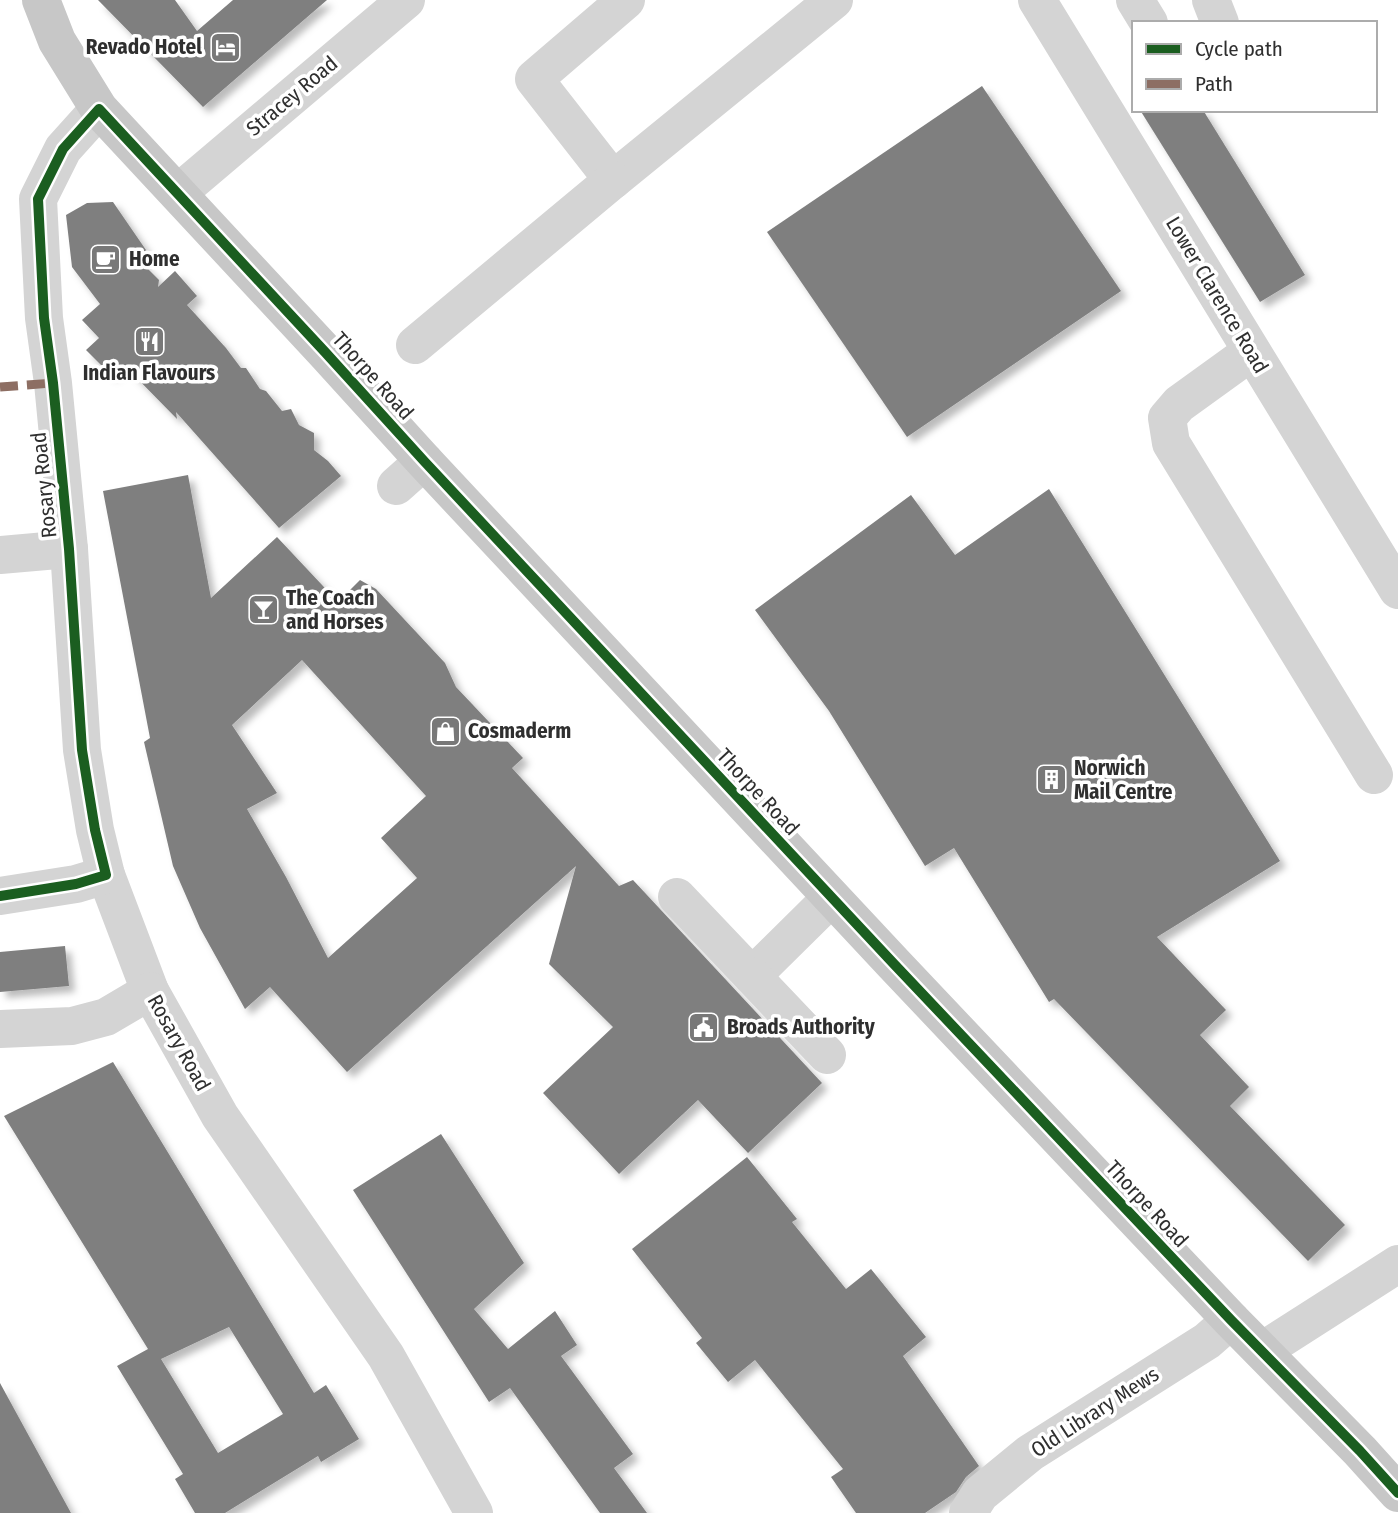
<svg xmlns="http://www.w3.org/2000/svg" width="1398" height="1513" viewBox="0 0 1398 1513" font-family="'Fira Sans Condensed',sans-serif">
  <style>
    .building { fill: #7f7f7f; fill-rule: evenodd; filter: url(#shadow) }
    .lines { fill: none; stroke-linecap: round; stroke-linejoin: round }
    .minor { stroke: #d4d4d4; stroke-width: 38 }
    .major { stroke: #c7c7c7; stroke-width: 38 }
    .quiet { stroke: #8d6e63; stroke-width: 9; stroke-dasharray: 18 9; stroke-linecap: butt }
    .cycleway-casing { stroke: #fff; stroke-width: 15 }
    .cycleway { stroke: #1b5e20; stroke-width: 10 }
    .labels { text-anchor: middle; stroke-width: 7; stroke-linejoin: round; paint-order: stroke }
    .poi-label { font-size: 21px; font-weight: bold; fill: #2f2f2f; stroke: #fff; text-anchor: start }
    .street-label { font-size: 21px; fill: #2f2f2f; stroke: #fff }
  </style>
  <defs>
    <filter id="shadow"><feDropShadow dx="6" dy="6" stdDeviation="3.5" flood-color="#0004"/></filter>
  </defs>
  <rect width="100%" height="100%" fill="#fff"/>
  <g class="building">
    <path d="M 98,0 L 175,0 L 197,31 L 233,0 L 327,0 L 203,107 Z"/>
    <path d="M 982,86 L 1121,291 L 907,437 L 767,232 Z"/>
    <path d="M 1140,110 L 1203,110 L 1305,275 L 1260,302 Z"/>
    <path d="M 113,202 L 146,250 L 140,261 L 159,280 L 158,287 L 175,271 L 197,296 L 187,305 L 226,348 L 241,368 L 246,368 L 260,389 L 266,391 L 282,411 L 291,409 L 299,425 L 314,433 L 314,450 L 328,461 L 341,476 L 279,528 L 176,412 L 177,419 L 123,364 L 111,375 L 86,350 L 99,338 L 82,320 L 100,304 L 72,267 L 66,215 L 87,203 Z"/>
    <path d="M 188,475 L 211,598 L 277,537 L 338,602 L 360,580 L 376,589 L 445,663 L 456,687 L 523,758 L 512,768 L 619,886 L 633,880 L 822,1083 L 748,1153 L 698,1100 L 619,1174 L 543,1093 L 613,1027 L 549,964 L 576,866 L 347,1072 L 270,987 L 245,1009 L 200,928 L 173,866 L 144,742 L 150,738 L 103,491 ZM 302,660 L 426,796 L 381,838 L 417,878 L 328,958 L 286,877 L 247,809 L 277,793 L 232,725 Z"/>
    <path d="M 1049,489 L 1280,861 L 1157,937 L 1226,1010 L 1200,1035 L 1249,1087 L 1230,1106 L 1345,1225 L 1308,1261 L 1054,999 L 1049,1002 L 954,848 L 925,866 L 829,711 L 755,610 L 911,495 L 955,555 Z"/>
    <path d="M 65,946 L 69,986 L 0,992 L 0,952 Z"/>
    <path d="M 113,1062 L 314,1393 L 326,1385 L 359,1439 L 321,1462 L 318,1456 L 225,1513 L 195,1513 L 175,1479 L 183,1474 L 117,1366 L 148,1349 L 4,1116 ZM 229,1327 L 283,1414 L 218,1453 L 161,1359 Z"/>
    <path d="M 441,1134 L 524,1263 L 474,1309 L 508,1349 L 555,1311 L 577,1345 L 561,1356 L 633,1454 L 614,1468 L 647,1513 L 600,1513 L 510,1388 L 489,1402 L 353,1190 Z"/>
    <path d="M 747,1157 L 797,1219 L 792,1222 L 846,1289 L 871,1269 L 926,1337 L 903,1356 L 979,1466 L 966,1477 L 956,1492 L 925,1513 L 856,1513 L 831,1477 L 843,1469 L 755,1360 L 728,1382 L 696,1343 L 702,1338 L 632,1249 Z"/>
    <path d="M 0,1383 L 71,1513 L 0,1513 Z"/>
  </g>
  <g class="lines">
    <g class="minor">
      <path d="M 626,0 L 534,79 L 613,180 L 834,0"/>
      <path d="M 1037,0 L 1398,590"/>
      <path d="M 1135,0 L 1149,23"/>
      <path d="M 1211,0 L 1220,23"/>
      <path d="M 99,109 L 63,149 L 38,199 L 44,318 L 53,383 L 69,549 L 82,750 L 95,830 L 106,875 L 150,991 L 220,1116 L 386,1356 L 474,1513"/>
      <path d="M 178,193 L 406,0"/>
      <path d="M 415,345 L 613,180"/>
      <path d="M 1251,352 L 1179,404 L 1167,418 L 1171,443 L 1374,775"/>
      <path d="M 396,486 L 424,461"/>
      <path d="M 0,555 L 69,549"/>
      <path d="M 0,896 L 76,884 L 106,875"/>
      <path d="M 677,897 L 752,976 L 831,898"/>
      <path d="M 752,976 L 827,1055"/>
      <path d="M 0,1029 L 72,1026 L 106,1017 L 150,991"/>
      <path d="M 1262,1351 L 1398,1264"/>
      <path d="M 968,1513 L 980,1494 L 1030,1453 L 1207,1341 L 1231,1320"/>
    </g>
    <path class="major" d="M 41,0 L 57,41 L 99,109 L 325,352 L 424,461 L 894,964 L 1231,1320 L 1360,1451 L 1398,1493"/>
    <path class="quiet" d="M 0,387 L 53,383"/>
    <defs>
      <path id="cycleway" d="M 0,896 L 76,884 L 106,875 L 95,830 L 82,750 L 69,549 L 53,383 L 44,318 L 38,199 L 63,149 L 99,109 L 325,352 L 424,461 L 894,964 L 1231,1320 L 1360,1451 L 1398,1493"/>
    </defs>
    <use href="#cycleway" class="cycleway-casing"/>
    <use href="#cycleway" class="cycleway"/>
  </g>
  <defs>
    <symbol id="hotel-square" viewBox="-11 -11 22 22"><rect x="-9" y="-9" width="18" height="18" rx="4" fill="#787878" stroke="#fff"/><path d="M-6-4.5h1.5V1H6V5H4.5V3h-9V5H-6ZM-4 0a1.8 1.8 0 1 1 3.6 0ZM.5 0V-2.5h3Q6-2.5 6 0Z" fill="#fff"/></symbol>
    <symbol id="cafe-square" viewBox="-11 -11 22 22"><rect x="-9" y="-9" width="18" height="18" rx="4" fill="#787878" stroke="#fff"/><path d="M-5.5-4.5H6V0H3Q3 3.5 0 3.5H-2.5Q-5.5 3.5-5.5 0ZM3-3.2v2h1.7v-2ZM-6 4.5H4V6H-6Z" fill="#fff"/></symbol>
    <symbol id="restaurant-square" viewBox="-11 -11 22 22"><rect x="-9" y="-9" width="18" height="18" rx="4" fill="#787878" stroke="#fff"/><path d="M-5-6h1v4h1v-4h1v4h1v-4h1v5L-1.5 .5V6h-2V.5L-5-1ZM5-6V6H3V1.5H1.5Q1.5-4 5-6Z" fill="#fff"/></symbol>
    <symbol id="bar-square" viewBox="-11 -11 22 22"><rect x="-9" y="-9" width="18" height="18" rx="4" fill="#787878" stroke="#fff"/><path d="M-6-5H6L.8 .8V4.5H3.5V6h-7V4.5H-.8V.8Z" fill="#fff"/></symbol>
    <symbol id="shop-square" viewBox="-11 -11 22 22"><rect x="-9" y="-9" width="18" height="18" rx="4" fill="#787878" stroke="#fff"/><path d="M-5-2.5h2.3a2.7 3.5 0 0 1 5.4 0H5L5.5 6h-11ZM-1.5-2.5h3a1.5 2.3 0 0 0-3 0Z" fill="#fff"/></symbol>
    <symbol id="building-square" viewBox="-11 -11 22 22"><rect x="-9" y="-9" width="18" height="18" rx="4" fill="#787878" stroke="#fff"/><path d="M-4-6H4V6H1V3H-1V6H-4ZM-2.5-4.3h1.7v1.8h-1.7ZM.8-4.3h1.7v1.8H.8ZM-2.5-1h1.7V.8h-1.7ZM.8-1h1.7V.8H.8Z" fill="#fff"/></symbol>
    <symbol id="civic-square" viewBox="-11 -11 22 22"><rect x="-9" y="-9" width="18" height="18" rx="4" fill="#787878" stroke="#fff"/><path d="M-.6-6.5H3V-4.5H.6V-3L4-1V1h2V6H-6V1h2V-1L-.6-3ZM-1.2 2.5V6h2.4V2.5Z" fill="#fff"/></symbol>
  </defs>
  <g fill-rule="evenodd">
    <use href="#hotel-square" x="208" y="30" width="35" height="35"/>
    <use href="#cafe-square" x="88" y="242" width="35" height="35"/>
    <use href="#restaurant-square" x="132" y="324" width="35" height="35"/>
    <use href="#bar-square" x="246" y="592" width="35" height="35"/>
    <use href="#shop-square" x="428" y="714" width="35" height="35"/>
    <use href="#building-square" x="1034" y="762" width="35" height="35"/>
    <use href="#civic-square" x="686" y="1010" width="35" height="35"/>
  </g>
  <g class="labels">
    <g class="poi-label">
      <text x="202" y="54" text-anchor="end">Revado Hotel</text>
      <text x="129" y="266">Home</text>
      <text x="149" y="380" text-anchor="middle">Indian Flavours</text>
      <text x="286" y="605">The Coach<tspan x="286" dy="24">and Horses</tspan></text>
      <text x="468" y="738">Cosmaderm</text>
      <text x="1074" y="775">Norwich<tspan x="1074" dy="24">Mail Centre</tspan></text>
      <text x="727" y="1034">Broads Authority</text>
    </g>
    <g class="street-label">
      <text transform="translate(292 96) rotate(-40)" y="7">Stracey Road</text>
      <text transform="translate(1217 295) rotate(59)" y="7">Lower Clarence Road</text>
      <text transform="translate(373 376) rotate(48)" y="7">Thorpe Road</text>
      <text transform="translate(44 485) rotate(-96)" y="7">Rosary Road</text>
      <text transform="translate(758 792) rotate(47)" y="7">Thorpe Road</text>
      <text transform="translate(179 1043) rotate(61)" y="7">Rosary Road</text>
      <text transform="translate(1147 1204) rotate(47)" y="7">Thorpe Road</text>
      <text transform="translate(1095 1412) rotate(-33)" y="7">Old Library Mews</text>
    </g>
  </g>
  <rect x="1132" y="21" width="245" height="91" fill="#ffffff" stroke="#acacac" stroke-width="2"/>
  <rect x="1146" y="44" width="35" height="10" fill="#1b5e20" stroke="#acacac" stroke-width="2"/>
  <text x="1195" y="56" font-size="21" fill="#2f2f2f">Cycle path</text>
  <rect x="1146" y="79" width="35" height="10" fill="#8d6e63" stroke="#acacac" stroke-width="2"/>
  <text x="1195" y="91" font-size="21" fill="#2f2f2f">Path</text>
</svg>
